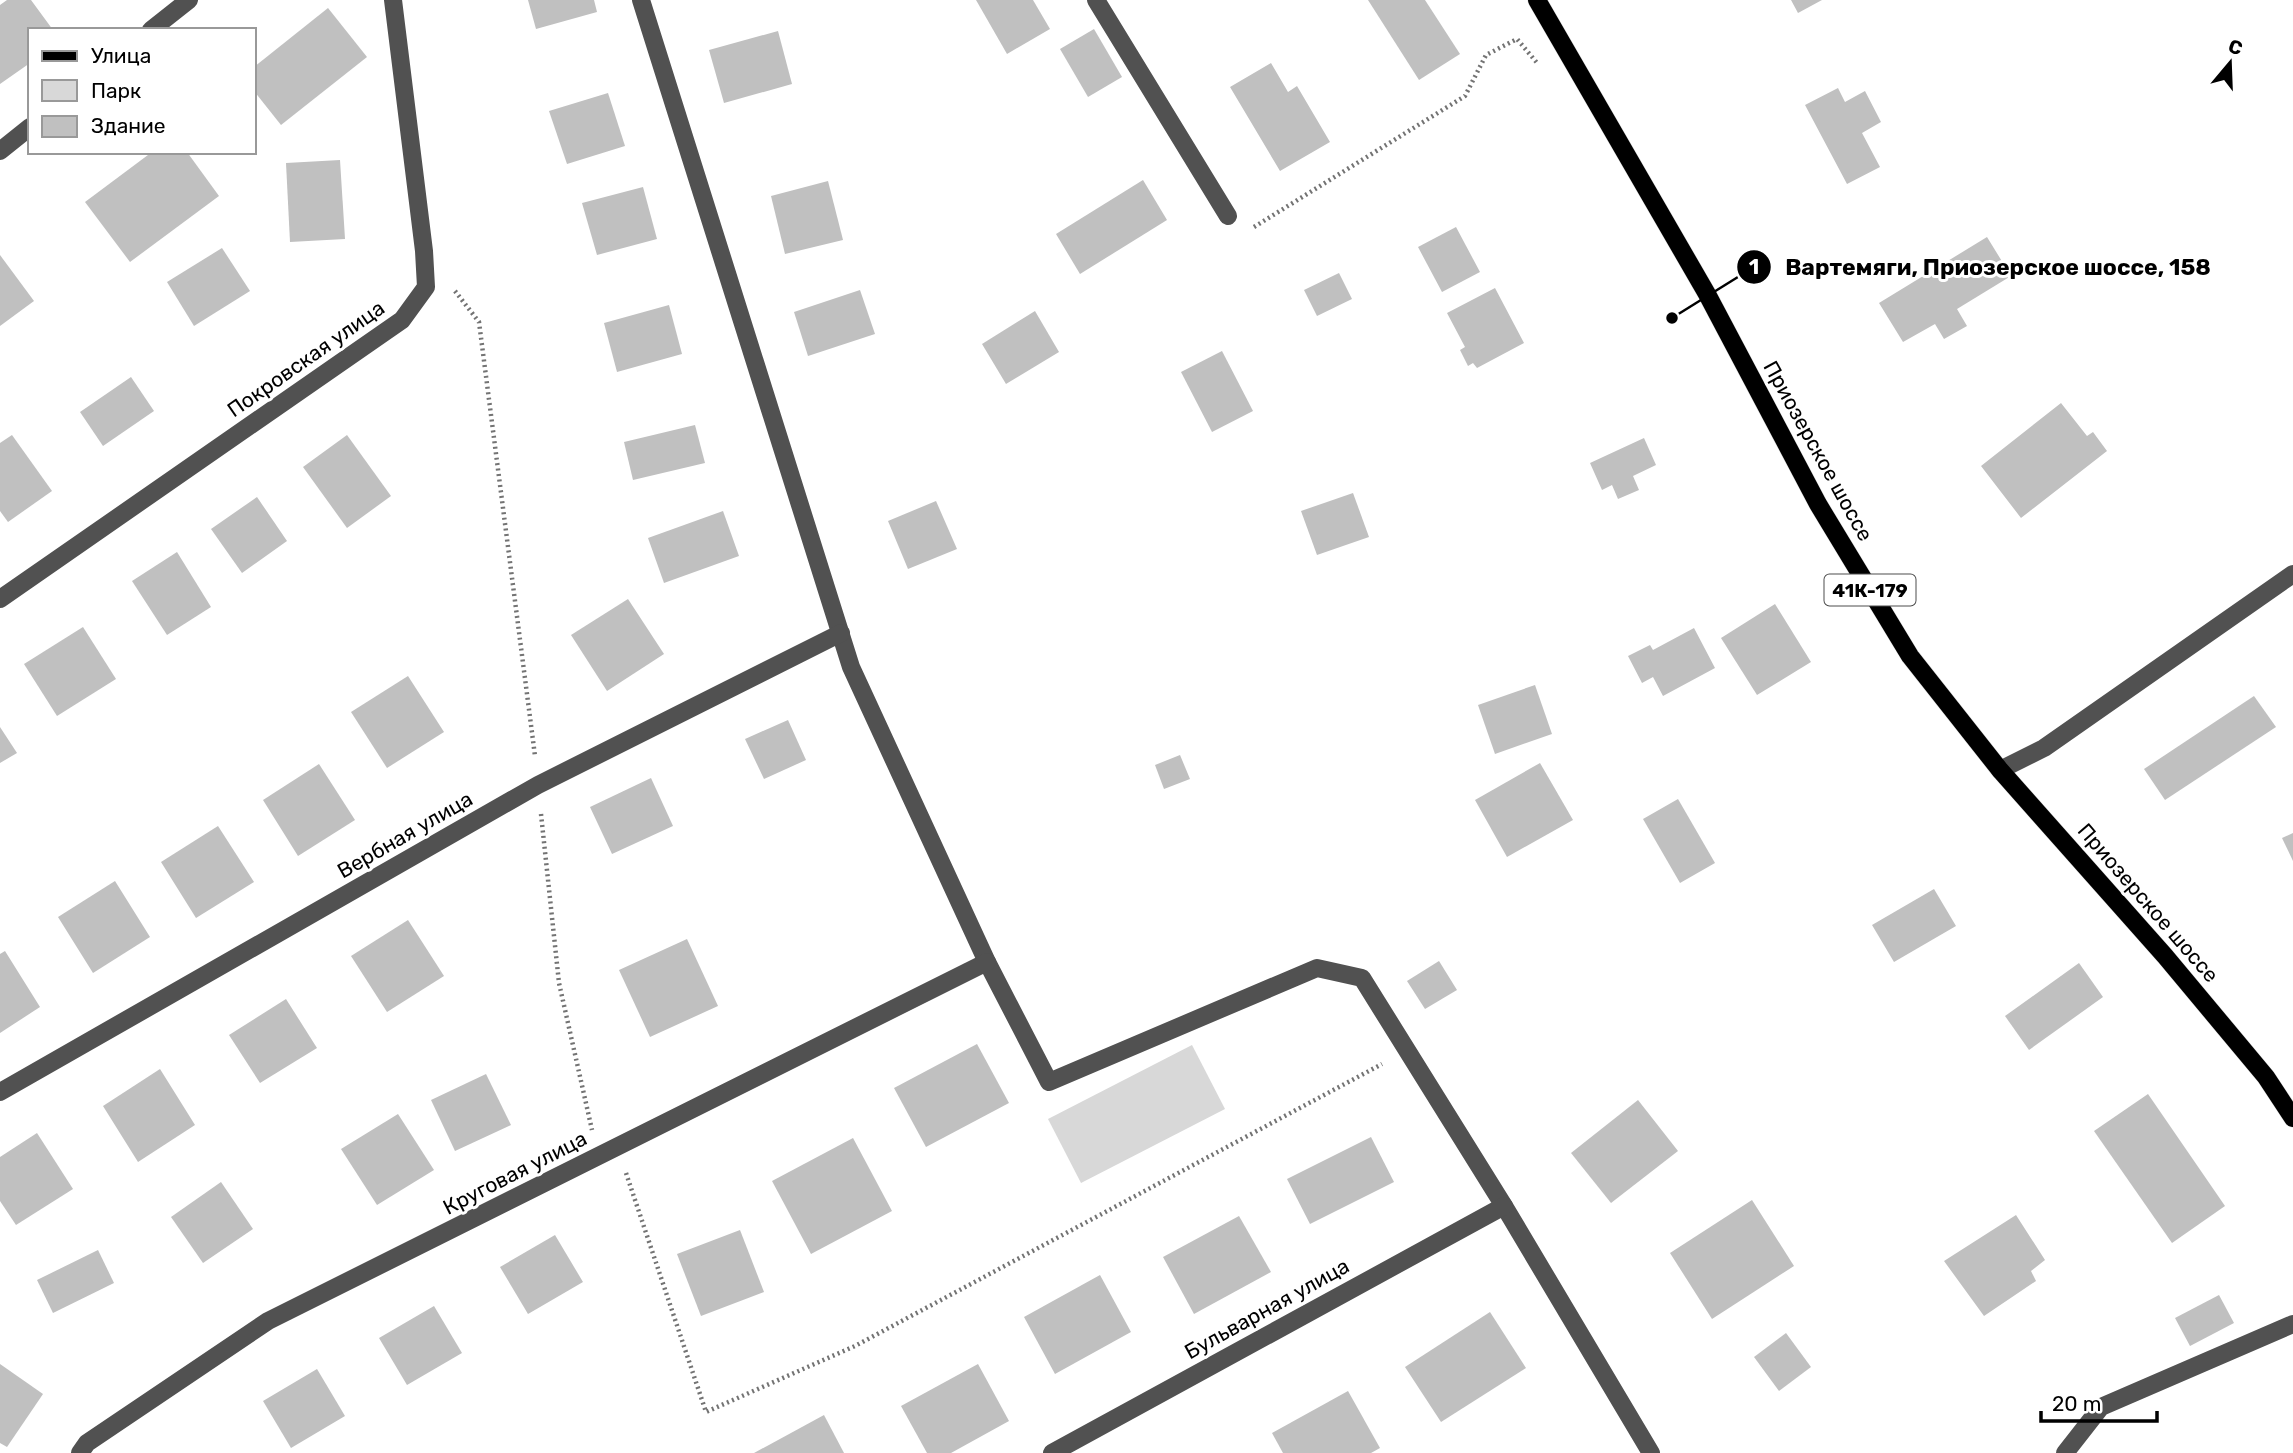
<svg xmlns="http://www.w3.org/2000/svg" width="2293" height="1453" viewBox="0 0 2293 1453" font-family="Rubik,sans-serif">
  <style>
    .green { fill: #d8d8d8 }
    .building { fill: #c0c0c0 }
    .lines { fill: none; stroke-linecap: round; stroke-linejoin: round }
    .major-casing { stroke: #dbdbdb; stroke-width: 19 }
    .path { stroke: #737373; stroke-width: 4.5; stroke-dasharray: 2 3.5; stroke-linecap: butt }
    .minor { stroke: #515151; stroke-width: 18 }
    .major { stroke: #000; stroke-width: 18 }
    .labels { text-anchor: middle; stroke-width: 6; stroke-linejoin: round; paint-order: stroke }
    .shield { fill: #fff; stroke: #4c4c4c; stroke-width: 2 }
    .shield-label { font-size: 19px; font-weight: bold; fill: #000 }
    .street-label { font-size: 21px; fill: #000; stroke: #fff }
    .leader { fill: none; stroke: #000; stroke-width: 2.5 }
    .callout-dot { fill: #000; stroke: #fff; stroke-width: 2.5 }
    .mark-label { font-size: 21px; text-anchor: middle; font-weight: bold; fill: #fff }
    .callout-label { font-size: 23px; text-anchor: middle; font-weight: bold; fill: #000; stroke: #fff; stroke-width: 6; stroke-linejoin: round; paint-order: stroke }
  </style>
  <rect width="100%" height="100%" fill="#fff"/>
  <path class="green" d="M 1192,1045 L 1225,1109 L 1081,1183 L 1048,1119 Z"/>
  <g class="building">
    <path d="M 7,0 L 31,0 L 53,30 L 30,30 L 30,63 L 0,84 L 0,5 Z"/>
    <path d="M 528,0 L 594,0 L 597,12 L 536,29 Z"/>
    <path d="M 976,0 L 1033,0 L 1050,29 L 1007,54 Z"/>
    <path d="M 1368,0 L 1425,0 L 1460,54 L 1419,80 Z"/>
    <path d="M 1791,0 L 1822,0 L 1798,13 Z"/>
    <path d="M 328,8 L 367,57 L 281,125 L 254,91 L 254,67 Z"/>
    <path d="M 1094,29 L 1122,77 L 1088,97 L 1060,49 Z"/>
    <path d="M 778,31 L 792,84 L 724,103 L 709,50 Z"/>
    <path d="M 1271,63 L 1288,92 L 1297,86 L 1330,142 L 1280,171 L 1230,87 Z"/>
    <path d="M 1838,88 L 1845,102 L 1865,91 L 1881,122 L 1862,133 L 1880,167 L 1847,184 L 1805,105 Z"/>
    <path d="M 608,93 L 625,146 L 567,164 L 549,111 Z"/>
    <path d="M 152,152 L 187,152 L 219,196 L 130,262 L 85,202 Z"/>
    <path d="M 340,160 L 345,239 L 290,242 L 286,163 Z"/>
    <path d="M 1143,180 L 1167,220 L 1080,274 L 1056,234 Z"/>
    <path d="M 828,181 L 843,240 L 785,254 L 771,196 Z"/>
    <path d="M 643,187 L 657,239 L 597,255 L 582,203 Z"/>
    <path d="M 1456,227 L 1480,272 L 1442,292 L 1418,247 Z"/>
    <path d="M 1987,237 L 2011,276 L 1957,309 L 1967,326 L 1944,339 L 1935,324 L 1903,342 L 1879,303 Z"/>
    <path d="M 222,248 L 250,291 L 194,326 L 167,282 Z"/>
    <path d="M 0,255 L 34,301 L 0,326 Z"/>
    <path d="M 1339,273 L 1352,299 L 1317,316 L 1304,290 Z"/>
    <path d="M 1495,288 L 1524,343 L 1477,368 L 1473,363 L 1468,366 L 1460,350 L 1465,347 L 1447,313 Z"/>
    <path d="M 860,290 L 875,334 L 808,356 L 794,312 Z"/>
    <path d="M 669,305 L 682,354 L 617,372 L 604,323 Z"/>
    <path d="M 1035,311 L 1059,352 L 1006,384 L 982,344 Z"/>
    <path d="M 1222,351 L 1253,411 L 1212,432 L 1181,372 Z"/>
    <path d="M 131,377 L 154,411 L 103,446 L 80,412 Z"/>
    <path d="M 2061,403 L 2087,436 L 2093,432 L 2107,451 L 2021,518 L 1981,466 Z"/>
    <path d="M 695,425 L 705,463 L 633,480 L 624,442 Z"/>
    <path d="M 12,435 L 52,491 L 8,522 L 0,511 L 0,443 Z"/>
    <path d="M 347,435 L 391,496 L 347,528 L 303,467 Z"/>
    <path d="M 1644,438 L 1656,465 L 1633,476 L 1639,490 L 1618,499 L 1612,485 L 1602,490 L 1590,463 Z"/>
    <path d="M 1353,493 L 1369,537 L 1317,555 L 1301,511 Z"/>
    <path d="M 257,497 L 287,541 L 242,573 L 211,529 Z"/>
    <path d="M 936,501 L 957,549 L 908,569 L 888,521 Z"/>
    <path d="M 723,511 L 739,556 L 664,583 L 648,538 Z"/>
    <path d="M 177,552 L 211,607 L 167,635 L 132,581 Z"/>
    <path d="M 628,599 L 664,654 L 607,691 L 571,635 Z"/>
    <path d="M 1775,604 L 1811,662 L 1757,695 L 1721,638 Z"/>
    <path d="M 83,627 L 116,679 L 57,716 L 24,664 Z"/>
    <path d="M 1694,628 L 1715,668 L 1663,696 L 1653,677 L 1642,683 L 1628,656 L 1650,645 L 1653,650 Z"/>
    <path d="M 408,676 L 444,732 L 387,768 L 351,712 Z"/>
    <path d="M 1535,685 L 1552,734 L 1495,754 L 1478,705 Z"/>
    <path d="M 2254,696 L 2276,727 L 2165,800 L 2144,769 Z"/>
    <path d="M 788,720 L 806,760 L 764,779 L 745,739 Z"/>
    <path d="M 0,727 L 17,753 L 0,763 Z"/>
    <path d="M 1180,755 L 1190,779 L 1164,789 L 1155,765 Z"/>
    <path d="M 1540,763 L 1573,820 L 1507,857 L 1475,800 Z"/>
    <path d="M 319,764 L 355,820 L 298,856 L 263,800 Z"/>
    <path d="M 651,778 L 673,826 L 612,854 L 590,807 Z"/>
    <path d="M 1678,799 L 1715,863 L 1680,883 L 1643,819 Z"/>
    <path d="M 218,826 L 254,882 L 196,918 L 161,862 Z"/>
    <path d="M 2293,833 L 2293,861 L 2282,838 Z"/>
    <path d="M 115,881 L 150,937 L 93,973 L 58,917 Z"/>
    <path d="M 1934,889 L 1956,926 L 1894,962 L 1872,925 Z"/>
    <path d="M 408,920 L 444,976 L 387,1012 L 351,956 Z"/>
    <path d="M 687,939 L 718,1006 L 650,1037 L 619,970 Z"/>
    <path d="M 5,951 L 40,1007 L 0,1033 L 0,954 Z"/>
    <path d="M 1439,961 L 1457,990 L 1425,1009 L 1407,981 Z"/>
    <path d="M 2079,963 L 2103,997 L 2029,1050 L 2005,1016 Z"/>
    <path d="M 286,999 L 317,1048 L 260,1083 L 229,1035 Z"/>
    <path d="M 977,1044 L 1009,1103 L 926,1147 L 894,1088 Z"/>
    <path d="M 160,1069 L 195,1125 L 138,1162 L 103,1106 Z"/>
    <path d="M 486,1074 L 511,1125 L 455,1151 L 431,1100 Z"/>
    <path d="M 2148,1094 L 2225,1206 L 2172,1243 L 2094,1131 Z"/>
    <path d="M 1638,1100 L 1678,1151 L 1611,1203 L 1571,1153 Z"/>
    <path d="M 398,1114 L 434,1170 L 377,1205 L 341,1149 Z"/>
    <path d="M 37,1133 L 73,1189 L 16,1225 L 0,1201 L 0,1157 Z"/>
    <path d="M 1371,1137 L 1394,1182 L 1310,1224 L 1287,1179 Z"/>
    <path d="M 853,1138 L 892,1211 L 811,1254 L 772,1181 Z"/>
    <path d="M 221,1182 L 253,1229 L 203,1263 L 171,1217 Z"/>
    <path d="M 1752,1200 L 1794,1266 L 1712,1319 L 1670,1253 Z"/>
    <path d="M 2016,1215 L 2045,1260 L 2031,1271 L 2036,1281 L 1984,1316 L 1944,1261 Z"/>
    <path d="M 1239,1216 L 1271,1272 L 1194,1314 L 1163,1257 Z"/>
    <path d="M 740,1230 L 764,1292 L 701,1316 L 677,1254 Z"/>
    <path d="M 555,1235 L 583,1282 L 528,1314 L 500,1267 Z"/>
    <path d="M 98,1250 L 114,1283 L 53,1313 L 37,1280 Z"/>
    <path d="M 1100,1275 L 1131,1332 L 1055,1374 L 1024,1317 Z"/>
    <path d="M 2219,1295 L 2234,1323 L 2190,1346 L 2175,1318 Z"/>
    <path d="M 434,1306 L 462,1353 L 407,1385 L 379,1338 Z"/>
    <path d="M 1490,1312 L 1526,1368 L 1441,1422 L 1405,1367 Z"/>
    <path d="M 1786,1333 L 1811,1367 L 1779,1391 L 1754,1357 Z"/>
    <path d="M 0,1364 L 43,1394 L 7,1447 L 0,1443 Z"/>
    <path d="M 978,1364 L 1009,1421 L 951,1453 L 927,1453 L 901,1406 Z"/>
    <path d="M 317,1369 L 345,1416 L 291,1448 L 263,1401 Z"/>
    <path d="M 1348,1391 L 1380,1448 L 1371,1453 L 1283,1453 L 1272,1433 Z"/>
    <path d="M 824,1415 L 844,1453 L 754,1453 Z"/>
  </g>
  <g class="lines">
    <defs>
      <path id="major" d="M 1537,0 L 1707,294 L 1818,504 L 1910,656 L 2000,770 L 2165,956 L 2266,1077 L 2293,1118"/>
    </defs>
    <use href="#major" class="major-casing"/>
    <g class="path">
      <path d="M 1254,227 L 1465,96 L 1486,55 L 1517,39 L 1538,64"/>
      <path d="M 455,291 L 479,322 L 535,756"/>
      <path d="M 541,814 L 559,983 L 592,1130"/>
      <path d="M 626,1173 L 706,1412 L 855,1346 L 1382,1064"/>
    </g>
    <g class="minor">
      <path d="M 641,0 L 851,667 L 987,962 L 1049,1082 L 1317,968 L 1362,978 L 1504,1206 L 1651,1453"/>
      <path d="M 1096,0 L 1228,216"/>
      <path d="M 151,30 L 189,0"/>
      <path d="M 0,151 L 30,127"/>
      <path d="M 0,599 L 402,320 L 426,287 L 424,251 L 393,0"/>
      <path d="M 2000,770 L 2044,748 L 2293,574"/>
      <path d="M 0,1092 L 538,785 L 841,633"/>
      <path d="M 80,1453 L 87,1443 L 268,1321 L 987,962"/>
      <path d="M 1052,1453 L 1504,1206"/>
      <path d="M 2065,1453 L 2101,1407 L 2293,1324"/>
    </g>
    <use href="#major" class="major"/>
  </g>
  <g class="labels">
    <rect class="shield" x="1824.5" y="574.5" width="91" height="31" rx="5"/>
    <g class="shield-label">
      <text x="1870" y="597">41К-179</text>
    </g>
    <g class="street-label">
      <text transform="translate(306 359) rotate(-35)" y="7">Покровская улица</text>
      <text transform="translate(1818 451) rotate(61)" y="7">Приозерское шоссе</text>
      <text transform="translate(405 835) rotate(-30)" y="7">Вербная улица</text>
      <text transform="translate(2148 903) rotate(49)" y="7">Приозерское шоссе</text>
      <text transform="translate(515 1173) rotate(-27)" y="7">Круговая улица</text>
      <text transform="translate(1267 1309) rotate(-29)" y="7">Бульварная улица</text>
    </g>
  </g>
  <path class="leader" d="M1672 318L1754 267"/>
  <g class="callout-dot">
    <circle cx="1672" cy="318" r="7"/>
    <circle cx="1754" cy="267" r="18"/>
  </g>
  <g class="mark-label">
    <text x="1754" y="274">1</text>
  </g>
  <g class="callout-label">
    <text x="1998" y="275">Вартемяги, Приозерское шоссе, 158</text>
  </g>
  <rect x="28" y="28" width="228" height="126" fill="#ffffff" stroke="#999999" stroke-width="2"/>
  <rect x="42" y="51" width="35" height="10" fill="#000000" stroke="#999999" stroke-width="2"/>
  <text x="91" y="63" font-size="21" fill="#000000">Улица</text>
  <rect x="42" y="80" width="35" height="21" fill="#d8d8d8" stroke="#999999" stroke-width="2"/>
  <text x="91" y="98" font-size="21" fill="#000000">Парк</text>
  <rect x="42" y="116" width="35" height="21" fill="#c0c0c0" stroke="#999999" stroke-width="2"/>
  <text x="91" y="133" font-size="21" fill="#000000">Здание</text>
  <g transform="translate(2230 63) rotate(19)" stroke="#ffffff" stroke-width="5" paint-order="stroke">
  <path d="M0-5L12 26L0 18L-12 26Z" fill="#000000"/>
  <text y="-10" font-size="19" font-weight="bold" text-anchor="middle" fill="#000000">С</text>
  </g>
  <path d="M2041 1411v10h116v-10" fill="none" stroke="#000000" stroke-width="3.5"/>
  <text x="2052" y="1411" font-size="21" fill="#000000" stroke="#ffffff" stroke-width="5" paint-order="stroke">20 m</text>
</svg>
